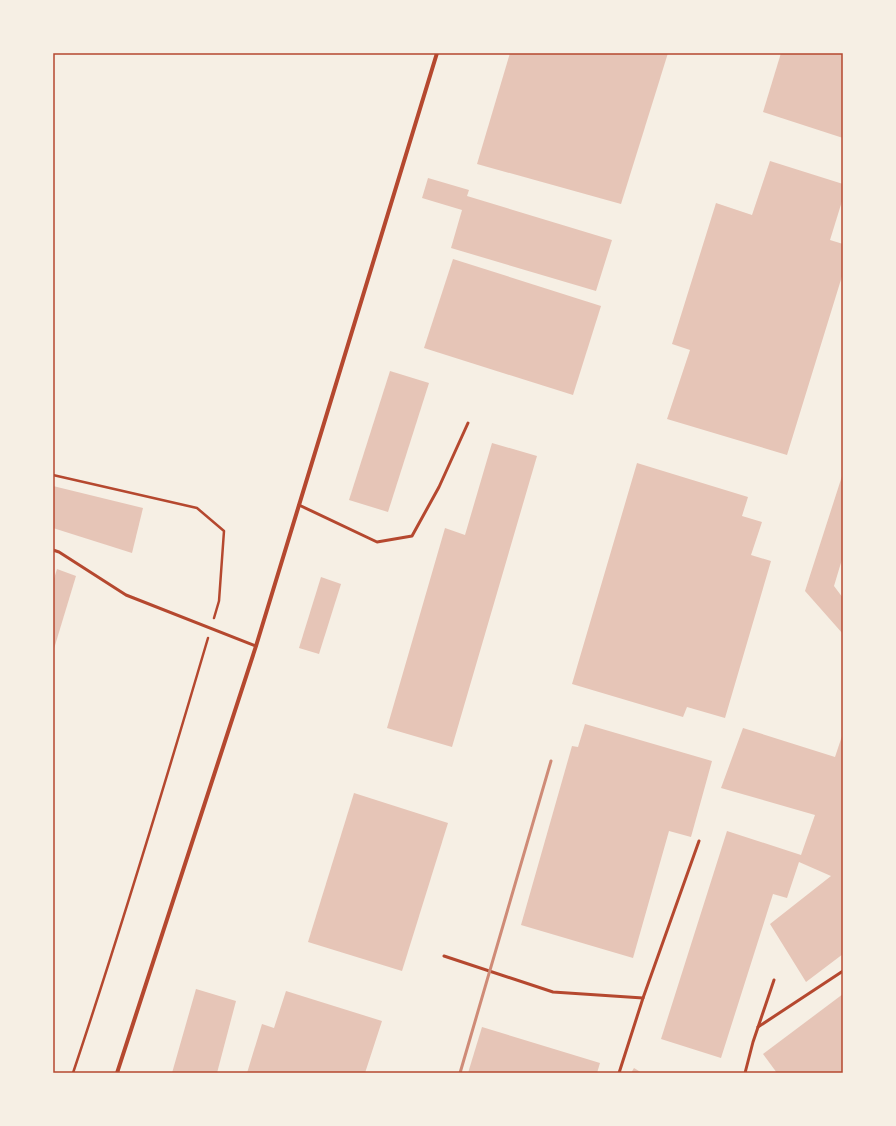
<svg xmlns="http://www.w3.org/2000/svg" width="896" height="1126" viewBox="0 0 896 1126" font-family="'IBM Plex Sans',sans-serif">
  <style>
    .building { fill: #e6c5b7 }
    .lines { fill: none; stroke-linecap: round; stroke-linejoin: round }
    .path { stroke: #b5482f; stroke-width: 2.5 }
    .service { stroke: #b5482f; stroke-width: 3 }
    .minor { stroke: #b5482f; stroke-width: 4 }
    .rail { stroke: #cf8b77; stroke-width: 3 }
    .neatline { fill: none; stroke: #b5482f; stroke-width: 1.5 }
  </style>
  <rect width="100%" height="100%" fill="#f6efe4"/>
  <g class="building">
    <path d="M 510,53 L 668,53 L 621,204 L 477,164 Z"/>
    <path d="M 781,53 L 843,53 L 843,138 L 763,112 Z"/>
    <path d="M 770,161 L 843,184 L 843,198 L 830,240 L 843,244 L 843,273 L 787,455 L 667,419 L 690,350 L 672,344 L 716,203 L 752,215 Z"/>
    <path d="M 428,178 L 469,190 L 467,196 L 612,240 L 596,291 L 451,248 L 462,210 L 422,198 Z"/>
    <path d="M 453,259 L 601,306 L 573,395 L 424,348 Z"/>
    <path d="M 390,371 L 429,383 L 388,512 L 349,500 Z"/>
    <path d="M 492,443 L 537,456 L 452,747 L 387,728 L 445,528 L 465,535 Z"/>
    <path d="M 637,463 L 748,497 L 742,516 L 762,522 L 751,555 L 771,561 L 725,718 L 687,707 L 683,717 L 572,684 Z"/>
    <path d="M 843,473 L 843,556 L 834,586 L 843,598 L 843,634 L 805,591 Z"/>
    <path d="M 53,486 L 143,508 L 132,553 L 53,528 Z"/>
    <path d="M 57,569 L 76,576 L 53,652 L 53,582 Z"/>
    <path d="M 321,577 L 341,584 L 319,654 L 299,648 Z"/>
    <path d="M 585,724 L 712,761 L 691,837 L 669,831 L 633,958 L 521,925 L 572,746 L 578,747 Z"/>
    <path d="M 743,728 L 835,757 L 843,733 L 843,954 L 806,982 L 770,924 L 831,876 L 799,862 L 787,898 L 773,894 L 721,1058 L 661,1039 L 727,831 L 801,855 L 815,815 L 721,788 Z"/>
    <path d="M 354,793 L 448,823 L 402,971 L 308,942 Z"/>
    <path d="M 196,989 L 236,1001 L 217,1073 L 172,1073 Z"/>
    <path d="M 286,991 L 382,1021 L 365,1073 L 247,1073 L 262,1024 L 274,1028 Z"/>
    <path d="M 843,994 L 843,1073 L 777,1073 L 763,1054 Z"/>
    <path d="M 482,1027 L 600,1063 L 597,1073 L 468,1073 Z"/>
    <path d="M 634,1068 L 642,1073 L 631,1073 Z"/>
  </g>
  <g class="lines">
    <g class="path">
      <path d="M 53,475 L 197,508 L 224,531 L 219,601 L 214,618"/>
      <path d="M 73,1073 C 121,929 165,784 208,638"/>
    </g>
    <g class="service">
      <path d="M 299,505 L 377,542 L 412,536 L 439,487 L 468,423"/>
      <path d="M 53,550 L 59,552 L 126,595 L 256,646"/>
      <path d="M 444,956 L 553,992 L 643,998 L 699,841"/>
      <path d="M 758,1027 L 843,971"/>
      <path d="M 619,1073 L 643,998"/>
      <path d="M 745,1073 L 753,1042 L 774,980"/>
    </g>
    <path class="minor" d="M 117,1073 L 256,646 L 437,53"/>
    <path class="rail" d="M 460,1073 L 551,761"/>
  </g>
  <rect width="896" height="1126" fill="none" stroke="#f6efe4" stroke-width="108"/>
  <rect x="54" y="54" width="788" height="1018" class="neatline"/>
</svg>
